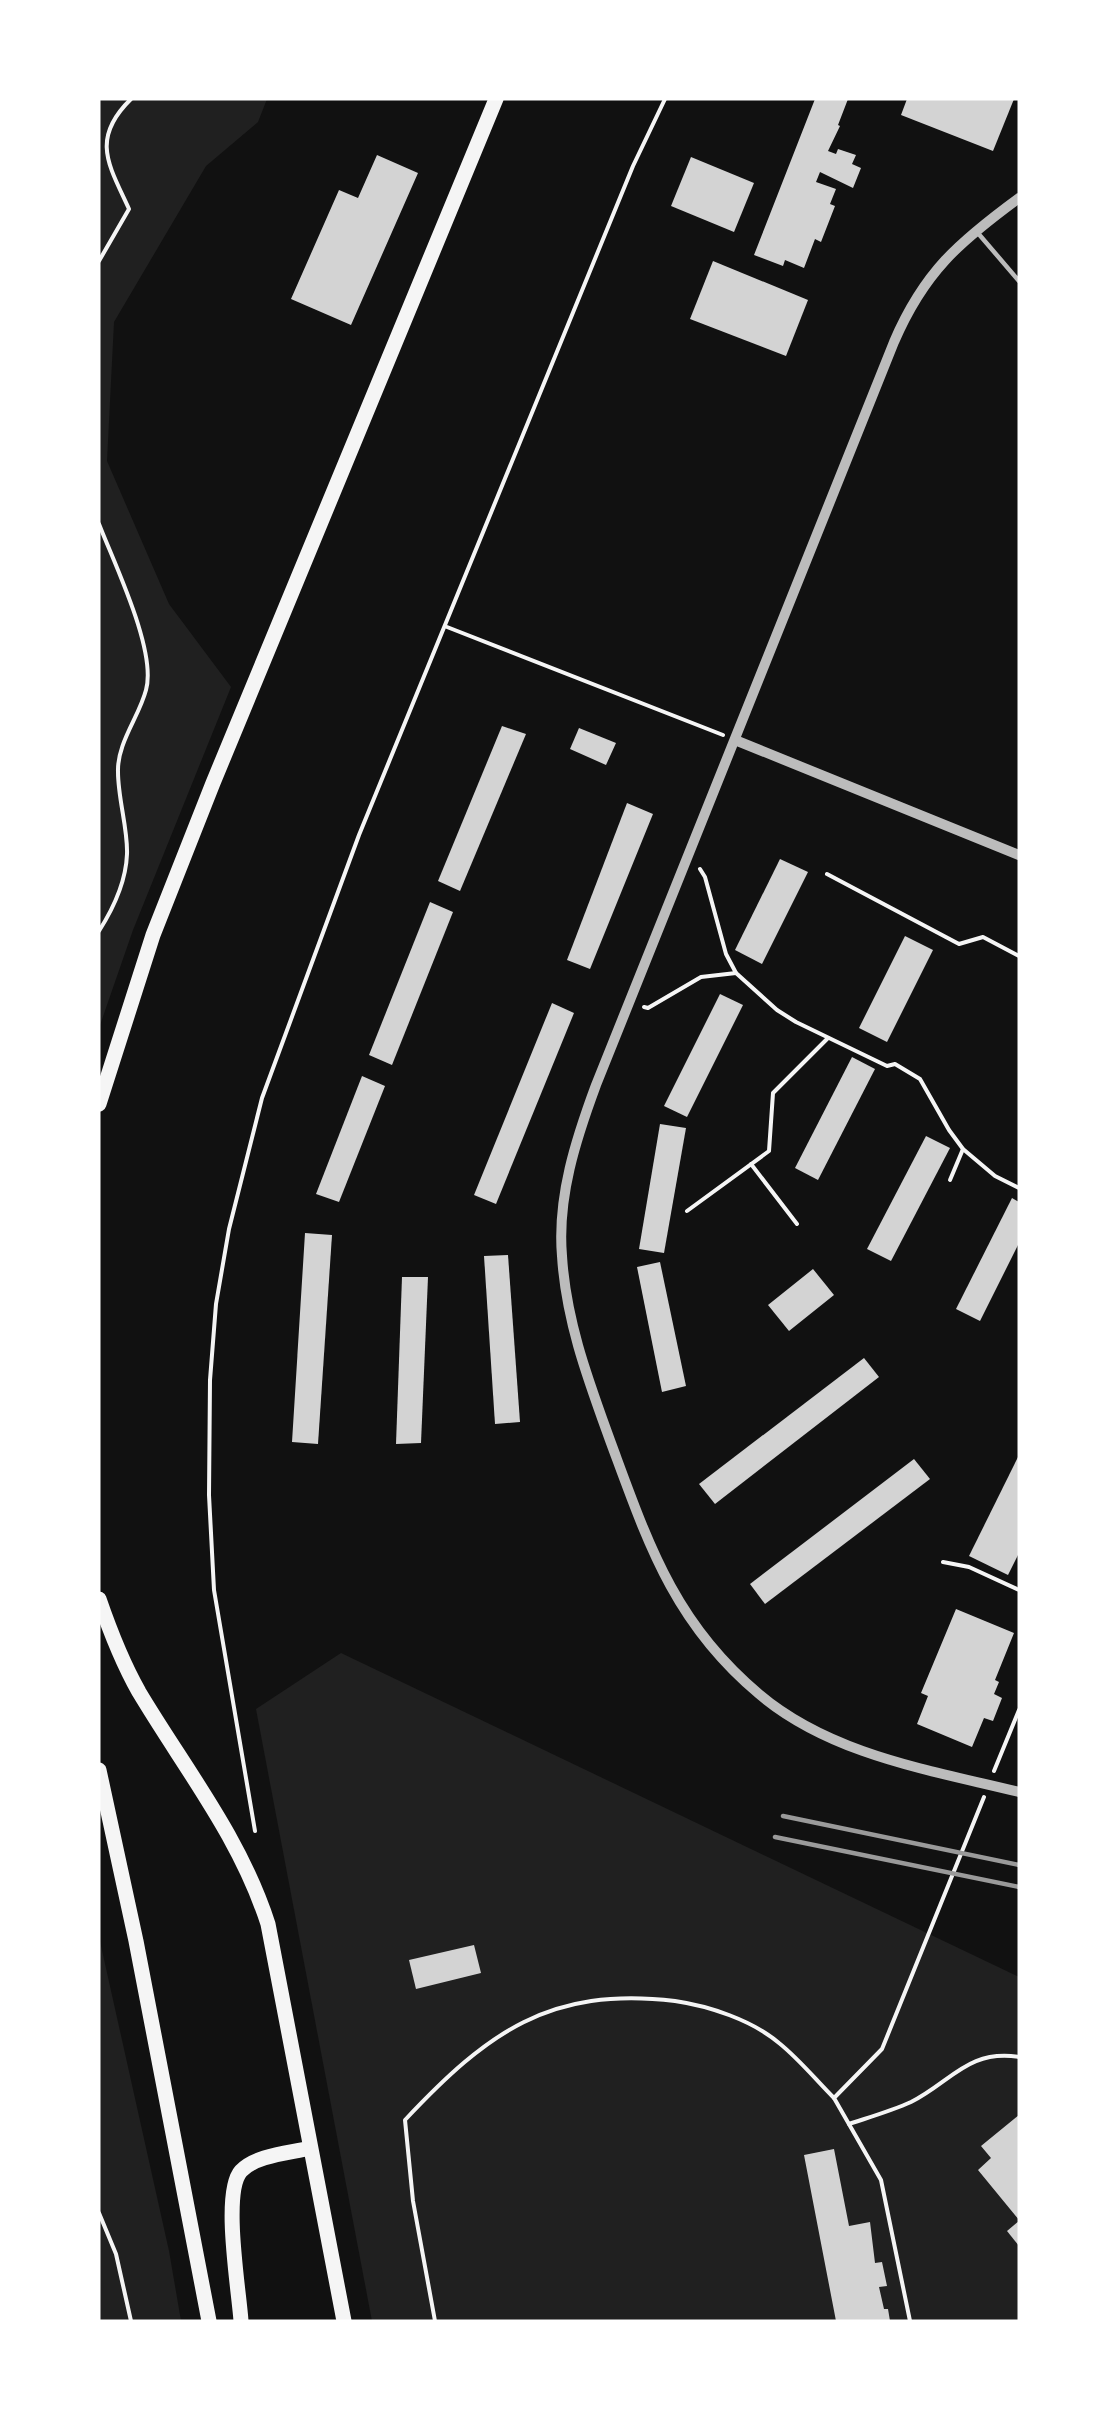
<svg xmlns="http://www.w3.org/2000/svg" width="1118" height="2420" viewBox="0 0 1118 2420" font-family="Lato,sans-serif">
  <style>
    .green { fill: #202020 }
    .building { fill: #d3d3d3 }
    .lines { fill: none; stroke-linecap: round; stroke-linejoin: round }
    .path { stroke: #f5f5f5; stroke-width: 4 }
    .service { stroke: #bcbcbc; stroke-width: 4.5 }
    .tertiary { stroke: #bcbcbc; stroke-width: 10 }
    .primary { stroke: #f5f5f5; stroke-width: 15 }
    .rail { stroke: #9a9a9a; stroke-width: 4.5 }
  </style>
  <rect width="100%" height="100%" fill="#111"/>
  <g class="green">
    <path d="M 99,99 L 267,99 L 258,122 L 206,166 L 114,322 L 107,461 L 169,604 L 231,687 L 133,930 L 99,1028 Z"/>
    <path d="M 341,1653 L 1019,1977 L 1019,2321 L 372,2321 L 256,1709 Z"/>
    <path d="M 99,1937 L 169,2251 L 181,2321 L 99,2321 Z"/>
  </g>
  <g class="building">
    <path d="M 815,99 L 848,99 L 838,125 L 840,126 L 828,151 L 836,154 L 838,149 L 856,155 L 852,164 L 861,168 L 853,188 L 820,172 L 816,182 L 836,189 L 830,204 L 835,206 L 821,242 L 815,239 L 804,268 L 785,260 L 783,266 L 754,255 Z"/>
    <path d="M 907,99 L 1014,99 L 993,151 L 901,115 Z"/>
    <path d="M 377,155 L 418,173 L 351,325 L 291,299 L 339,190 L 358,198 Z"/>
    <path d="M 691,157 L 754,183 L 734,232 L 671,206 Z"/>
    <path d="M 713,261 L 808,300 L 786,356 L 690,319 Z"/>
    <path d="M 502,726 L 526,734 L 460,891 L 438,881 Z"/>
    <path d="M 579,728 L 616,743 L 606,765 L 570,749 Z"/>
    <path d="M 627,803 L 653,814 L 590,969 L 567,960 Z"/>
    <path d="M 780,859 L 808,872 L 762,964 L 735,950 Z"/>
    <path d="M 430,902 L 453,912 L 392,1065 L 369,1055 Z"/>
    <path d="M 905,936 L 933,950 L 887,1042 L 859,1028 Z"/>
    <path d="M 720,994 L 743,1005 L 687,1117 L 664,1106 Z"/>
    <path d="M 552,1003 L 574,1013 L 496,1204 L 474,1195 Z"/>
    <path d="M 852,1057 L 875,1069 L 818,1180 L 795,1168 Z"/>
    <path d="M 362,1076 L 385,1086 L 339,1202 L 316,1194 Z"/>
    <path d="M 660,1124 L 686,1128 L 664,1253 L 639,1249 Z"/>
    <path d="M 926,1136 L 950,1148 L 891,1261 L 867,1249 Z"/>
    <path d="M 1012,1198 L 1019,1202 L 1019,1243 L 980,1321 L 956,1309 Z"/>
    <path d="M 305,1233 L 332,1235 L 318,1444 L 292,1442 Z"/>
    <path d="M 508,1255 L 520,1422 L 495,1424 L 484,1256 Z"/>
    <path d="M 660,1262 L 686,1386 L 662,1392 L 637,1267 Z"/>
    <path d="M 813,1269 L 834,1295 L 789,1331 L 768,1305 Z"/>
    <path d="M 402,1277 L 428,1277 L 421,1443 L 396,1444 Z"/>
    <path d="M 864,1358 L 879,1377 L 715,1504 L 699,1484 Z"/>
    <path d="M 1019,1455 L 1019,1553 L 1008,1575 L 969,1556 Z"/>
    <path d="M 914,1459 L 930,1479 L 765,1604 L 750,1584 Z"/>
    <path d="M 956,1609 L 1014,1633 L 995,1680 L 999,1682 L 994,1694 L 1002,1698 L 993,1721 L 984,1718 L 972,1747 L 917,1724 L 928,1696 L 921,1693 Z"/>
    <path d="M 474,1945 L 481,1973 L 416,1989 L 409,1960 Z"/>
    <path d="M 1019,2115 L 1019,2220 L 978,2170 L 991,2158 L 981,2146 Z"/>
    <path d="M 834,2149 L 849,2226 L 870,2222 L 875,2263 L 882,2262 L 887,2286 L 879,2287 L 884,2309 L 888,2309 L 890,2321 L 836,2321 L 804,2155 Z"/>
    <path d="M 1019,2221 L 1019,2246 L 1007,2231 Z"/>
  </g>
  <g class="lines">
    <g class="path">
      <path d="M 99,261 L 129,209 C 109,165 90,139 131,99"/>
      <path d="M 99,524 C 114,563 157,651 146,690 C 139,717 117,743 118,772 C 118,799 128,829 127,854 C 126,881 113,909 99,931"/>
      <path d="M 447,627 L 723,735"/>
      <path d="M 700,869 L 705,877 L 726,954 L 736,973 L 777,1010 L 796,1022 L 887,1066 L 895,1064 L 920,1079 L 949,1130 L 963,1149 L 995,1176 L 1019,1188"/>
      <path d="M 827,874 L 959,944 L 983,937 L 1019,956"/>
      <path d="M 644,1007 L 648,1008 L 701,977 L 736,973"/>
      <path d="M 751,1164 L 797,1224"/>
      <path d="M 950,1180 L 963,1149"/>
      <path d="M 687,1211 L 769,1151 L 773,1093 L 828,1038"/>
      <path d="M 943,1562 L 969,1567 L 1019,1590"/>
      <path d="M 994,1771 L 1019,1710"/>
      <path d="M 255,1831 L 214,1590 L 209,1495 L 210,1380 L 216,1304 L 229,1229 L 262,1098 L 359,835 L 633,166 L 665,99"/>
      <path d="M 849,2124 C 870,2117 891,2111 911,2102 C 951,2082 968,2049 1019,2057"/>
      <path d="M 99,2213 L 116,2254 L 131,2321"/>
      <path d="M 435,2321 L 413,2201 L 405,2120 C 487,2033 549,1986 675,2001 C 709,2006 752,2020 779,2043 C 799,2059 816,2080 834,2098"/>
      <path d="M 910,2321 L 881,2180 L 834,2098 L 882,2049 L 984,1797"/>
    </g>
    <path class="service" d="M 977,232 L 1019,281"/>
    <g class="tertiary">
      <path d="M 1019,198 C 959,242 924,272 894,342 L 596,1085 C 576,1139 557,1197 562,1256 C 566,1322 589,1382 611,1443 C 648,1543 674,1623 759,1694 C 831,1755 930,1770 1019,1792"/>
      <path d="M 735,740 L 1019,855"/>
    </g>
    <g class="primary">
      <path d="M 99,1104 L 153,935 L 213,783 L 496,99"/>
      <path d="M 99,1599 C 110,1631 122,1662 139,1692 C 185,1769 240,1837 268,1924 L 344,2321"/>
      <path d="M 99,1770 L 136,1941 L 209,2321"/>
      <path d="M 241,2321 C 239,2290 222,2192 241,2171 C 256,2155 290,2153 310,2148"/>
    </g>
    <g class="rail">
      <path d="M 783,1816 L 1019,1865"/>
      <path d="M 775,1837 L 1019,1887"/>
    </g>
  </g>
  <rect width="1118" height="2420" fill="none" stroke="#ffffff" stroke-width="201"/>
</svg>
